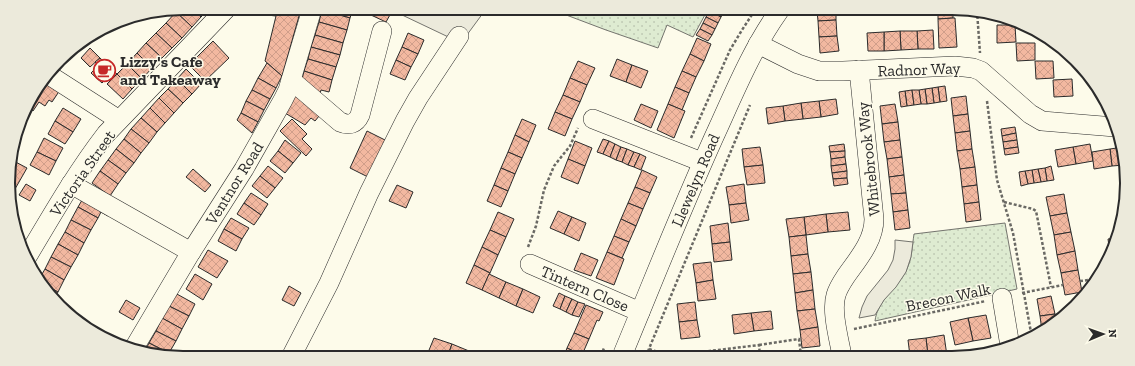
<svg xmlns="http://www.w3.org/2000/svg" width="1135" height="366" viewBox="0 0 1135 366" font-family="'Zilla Slab',serif">
  <style>
    .grass { fill: url(#grass-dots); stroke: #74746e }
    .parking { fill: #eceadb; stroke: #74746e }
    .building { fill: url(#building-cross-hatch); stroke: #2b2b2b }
    .lines { fill: none; stroke-linecap: round; stroke-linejoin: round }
    .minor-casing { stroke: #2b2b2b; stroke-width: 20 }
    .path { stroke: #6a6964; stroke-width: 2.5; stroke-dasharray: 3 2; stroke-linecap: butt }
    .minor { stroke: #fdfbea; stroke-width: 19 }
    .labels { text-anchor: middle; stroke-width: 3; stroke-linejoin: round; paint-order: stroke }
    .poi-label { font-size: 16px; font-weight: bold; fill: #2b2b2b; stroke: #fdfbea; text-anchor: start }
    .street-label { font-size: 16px; fill: #2b2b2b; stroke: #fdfbea }
    .rim { fill: none; stroke: #2b2b2b; stroke-width: 2 }
  </style>
  <defs>
    <pattern id="grass-dots" width="8" height="8" patternUnits="userSpaceOnUse"><rect width="8" height="8" fill="#deebd1"/><path d="M2 2h.1M6 6h.1" fill="none" stroke="#bfcab4" stroke-width="1.8" stroke-linecap="round"/></pattern>
    <pattern id="building-cross-hatch" width="8" height="8" patternUnits="userSpaceOnUse"><rect width="8" height="8" fill="#f2b8a0"/><path d="M0 0l8 8M0 8l8-8" fill="none" stroke="#d09e8a"/></pattern>
  </defs>
  <rect width="100%" height="100%" fill="#fdfbea"/>
  <g class="grass">
    <path d="M 553,10 L 706,10 L 707,11 L 693,37 L 667,25 L 658,48 L 606,30 Z"/>
    <path d="M 1005,223 L 1017,289 L 875,321 C 877,301 897,288 906,271 C 912,259 912,247 914,234 Z"/>
  </g>
  <g class="parking">
    <path d="M 402,9 L 486,9 L 461,43 L 400,14 Z"/>
    <path d="M 895,240 L 913,242 L 911,257 L 906,272 L 896,287 L 884,300 L 875,315 L 859,318 L 862,307 L 867,296 L 888,270 L 893,260 L 895,249 Z"/>
  </g>
  <g class="building">
    <path d="M 183,8 L 192,8 L 201,17 L 192,27 L 176,12 L 179,9 Z"/>
    <path d="M 192,8 L 210,8 L 201,17 Z"/>
    <path d="M 271,8 L 301,9 L 282,76 L 265,61 L 276,16 L 267,15 Z"/>
    <path d="M 322,9 L 353,9 L 350,18 L 322,10 Z"/>
    <path d="M 358,9 L 382,9 L 391,13 L 386,22 Z"/>
    <path d="M 322,10 L 350,18 L 347,30 L 319,22 Z"/>
    <path d="M 709,10 L 722,10 L 724,12 L 721,17 Z"/>
    <path d="M 709,11 L 721,17 L 718,23 L 706,17 Z"/>
    <path d="M 817,11 L 836,11 L 836,20 L 818,21 Z"/>
    <path d="M 938,11 L 953,11 L 953,18 L 938,19 Z"/>
    <path d="M 176,12 L 192,27 L 182,38 L 166,23 Z"/>
    <path d="M 706,17 L 718,23 L 715,29 L 703,23 Z"/>
    <path d="M 953,18 L 955,18 L 957,47 L 939,48 L 938,19 Z"/>
    <path d="M 836,20 L 837,36 L 819,37 L 818,21 Z"/>
    <path d="M 319,22 L 347,30 L 343,43 L 315,35 Z"/>
    <path d="M 166,23 L 182,38 L 172,48 L 156,33 Z"/>
    <path d="M 703,23 L 715,29 L 712,35 L 700,29 Z"/>
    <path d="M 997,25 L 1015,25 L 1016,42 L 997,43 Z"/>
    <path d="M 700,29 L 712,35 L 708,41 L 696,35 Z"/>
    <path d="M 933,30 L 934,49 L 918,49 L 917,31 Z"/>
    <path d="M 900,31 L 917,31 L 918,49 L 901,50 Z"/>
    <path d="M 900,31 L 901,50 L 884,51 L 884,32 Z"/>
    <path d="M 884,32 L 884,51 L 868,51 L 867,33 Z"/>
    <path d="M 156,33 L 172,48 L 162,58 L 146,43 Z"/>
    <path d="M 408,33 L 424,40 L 418,54 L 402,47 Z"/>
    <path d="M 315,35 L 343,43 L 340,55 L 311,47 Z"/>
    <path d="M 837,36 L 839,51 L 820,53 L 819,37 Z"/>
    <path d="M 697,38 L 711,44 L 704,61 L 690,54 Z"/>
    <path d="M 213,41 L 229,58 L 205,81 L 189,65 Z"/>
    <path d="M 146,43 L 162,58 L 152,68 L 137,53 Z"/>
    <path d="M 1016,43 L 1035,43 L 1035,60 L 1017,61 Z"/>
    <path d="M 311,47 L 340,55 L 336,67 L 308,59 Z"/>
    <path d="M 402,47 L 418,54 L 411,67 L 396,60 Z"/>
    <path d="M 90,48 L 100,58 L 90,67 L 81,58 Z"/>
    <path d="M 137,53 L 152,68 L 142,79 L 127,64 Z"/>
    <path d="M 690,54 L 704,61 L 696,77 L 682,71 Z"/>
    <path d="M 100,58 L 117,74 L 111,79 L 108,77 L 102,83 L 91,73 L 99,65 L 95,62 Z"/>
    <path d="M 308,59 L 336,67 L 332,80 L 304,71 Z"/>
    <path d="M 617,59 L 632,65 L 626,82 L 610,76 Z"/>
    <path d="M 396,60 L 411,67 L 405,80 L 390,74 Z"/>
    <path d="M 578,61 L 595,68 L 587,85 L 570,78 Z"/>
    <path d="M 1035,61 L 1053,61 L 1054,78 L 1036,79 Z"/>
    <path d="M 267,63 L 282,76 L 276,88 L 258,78 Z"/>
    <path d="M 127,64 L 142,79 L 132,89 L 117,74 Z"/>
    <path d="M 632,65 L 648,71 L 641,88 L 626,82 Z"/>
    <path d="M 186,69 L 201,84 L 192,94 L 177,79 Z"/>
    <path d="M 304,71 L 332,80 L 329,92 L 321,90 L 319,97 L 301,84 Z"/>
    <path d="M 682,71 L 696,77 L 689,93 L 675,87 Z"/>
    <path d="M 117,74 L 132,89 L 123,99 L 107,84 Z"/>
    <path d="M 258,78 L 276,88 L 270,99 L 252,90 Z"/>
    <path d="M 570,78 L 587,85 L 580,102 L 563,95 Z"/>
    <path d="M 177,79 L 192,94 L 183,103 L 168,89 Z"/>
    <path d="M 1072,79 L 1073,96 L 1054,97 L 1053,80 Z"/>
    <path d="M 45,80 L 60,90 L 52,102 L 49,100 L 45,106 L 39,102 L 33,111 L 26,105 Z"/>
    <path d="M 945,86 L 947,101 L 940,102 L 938,87 Z"/>
    <path d="M 675,87 L 689,93 L 682,110 L 668,104 Z"/>
    <path d="M 938,87 L 940,102 L 934,103 L 932,88 Z"/>
    <path d="M 932,88 L 934,103 L 927,104 L 925,89 Z"/>
    <path d="M 168,89 L 183,103 L 174,113 L 159,98 Z"/>
    <path d="M 925,89 L 927,104 L 921,104 L 919,90 Z"/>
    <path d="M 252,90 L 270,99 L 264,110 L 246,101 Z"/>
    <path d="M 912,90 L 914,105 L 907,106 L 905,91 Z"/>
    <path d="M 912,90 L 919,90 L 921,104 L 914,105 Z"/>
    <path d="M 298,91 L 324,110 L 315,121 L 311,118 L 305,125 L 285,113 Z"/>
    <path d="M 905,91 L 907,106 L 901,107 L 899,92 Z"/>
    <path d="M 563,95 L 580,102 L 572,119 L 555,112 Z"/>
    <path d="M 966,96 L 968,114 L 953,116 L 951,98 Z"/>
    <path d="M 159,98 L 174,113 L 165,123 L 150,108 Z"/>
    <path d="M 836,99 L 838,114 L 821,117 L 819,101 Z"/>
    <path d="M 1104,100 L 1107,110 L 1103,109 Z"/>
    <path d="M 246,101 L 264,110 L 258,122 L 241,113 Z"/>
    <path d="M 819,101 L 821,117 L 803,119 L 801,103 Z"/>
    <path d="M 801,103 L 803,119 L 785,121 L 783,106 Z"/>
    <path d="M 641,104 L 658,111 L 651,128 L 634,120 Z"/>
    <path d="M 668,104 L 685,111 L 674,138 L 657,130 Z"/>
    <path d="M 895,104 L 898,122 L 882,124 L 880,106 Z"/>
    <path d="M 783,106 L 785,121 L 768,124 L 766,108 Z"/>
    <path d="M 63,108 L 81,119 L 73,132 L 55,121 Z"/>
    <path d="M 150,108 L 165,123 L 157,132 L 141,118 Z"/>
    <path d="M 555,112 L 572,119 L 565,136 L 548,129 Z"/>
    <path d="M 241,113 L 258,122 L 252,133 L 237,120 Z"/>
    <path d="M 968,114 L 970,131 L 955,133 L 953,116 Z"/>
    <path d="M 141,118 L 157,132 L 149,143 L 131,129 Z"/>
    <path d="M 292,119 L 307,134 L 302,139 L 312,149 L 306,156 L 280,131 Z"/>
    <path d="M 522,119 L 536,125 L 529,142 L 515,135 Z"/>
    <path d="M 55,121 L 73,132 L 65,144 L 48,134 Z"/>
    <path d="M 898,122 L 900,140 L 884,142 L 882,124 Z"/>
    <path d="M 1015,127 L 1016,133 L 1002,136 L 1001,129 Z"/>
    <path d="M 131,129 L 149,143 L 141,153 L 124,139 Z"/>
    <path d="M 367,131 L 385,140 L 368,177 L 350,168 Z"/>
    <path d="M 970,131 L 972,149 L 957,151 L 955,133 Z"/>
    <path d="M 1016,133 L 1017,140 L 1003,142 L 1002,136 Z"/>
    <path d="M 515,135 L 529,142 L 522,158 L 508,152 Z"/>
    <path d="M 44,138 L 63,148 L 56,161 L 37,152 Z"/>
    <path d="M 124,139 L 141,153 L 134,163 L 116,149 Z"/>
    <path d="M 603,139 L 609,141 L 603,154 L 597,152 Z"/>
    <path d="M 285,140 L 301,153 L 293,163 L 278,151 Z"/>
    <path d="M 900,140 L 902,157 L 887,159 L 884,142 Z"/>
    <path d="M 1017,140 L 1018,147 L 1004,149 L 1003,142 Z"/>
    <path d="M 575,141 L 592,148 L 585,166 L 568,159 Z"/>
    <path d="M 609,141 L 615,144 L 610,157 L 603,154 Z"/>
    <path d="M 615,144 L 621,147 L 616,160 L 610,157 Z"/>
    <path d="M 844,144 L 845,151 L 830,152 L 829,146 Z"/>
    <path d="M 1090,144 L 1093,161 L 1076,164 L 1073,147 Z"/>
    <path d="M 621,147 L 627,149 L 622,162 L 616,160 Z"/>
    <path d="M 760,147 L 763,165 L 744,167 L 742,149 Z"/>
    <path d="M 1018,147 L 1019,153 L 1005,155 L 1004,149 Z"/>
    <path d="M 1073,147 L 1076,164 L 1058,167 L 1055,150 Z"/>
    <path d="M 1123,147 L 1124,149 L 1124,165 L 1112,166 L 1110,149 Z"/>
    <path d="M 116,149 L 134,163 L 126,173 L 108,160 Z"/>
    <path d="M 627,149 L 634,152 L 628,165 L 622,162 Z"/>
    <path d="M 972,149 L 975,167 L 960,169 L 957,151 Z"/>
    <path d="M 1110,149 L 1112,166 L 1094,169 L 1092,152 Z"/>
    <path d="M 278,151 L 293,163 L 285,173 L 270,161 Z"/>
    <path d="M 845,151 L 845,157 L 831,159 L 830,152 Z"/>
    <path d="M 37,152 L 56,161 L 49,175 L 30,165 Z"/>
    <path d="M 508,152 L 522,158 L 515,174 L 501,168 Z"/>
    <path d="M 634,152 L 640,154 L 634,167 L 628,165 Z"/>
    <path d="M 640,154 L 646,157 L 641,170 L 634,167 Z"/>
    <path d="M 845,157 L 846,164 L 831,166 L 831,159 Z"/>
    <path d="M 902,157 L 904,175 L 889,177 L 887,159 Z"/>
    <path d="M 10,159 L 27,168 L 15,189 L 11,187 Z"/>
    <path d="M 568,159 L 585,166 L 578,184 L 561,177 Z"/>
    <path d="M 108,160 L 126,173 L 118,184 L 100,171 Z"/>
    <path d="M 846,164 L 847,171 L 832,173 L 831,166 Z"/>
    <path d="M 763,165 L 765,183 L 747,185 L 744,167 Z"/>
    <path d="M 268,166 L 283,178 L 275,188 L 260,176 Z"/>
    <path d="M 1051,166 L 1054,180 L 1047,181 L 1045,168 Z"/>
    <path d="M 975,167 L 977,185 L 962,187 L 960,169 Z"/>
    <path d="M 501,168 L 515,174 L 508,191 L 494,185 Z"/>
    <path d="M 1045,168 L 1047,181 L 1041,182 L 1038,169 Z"/>
    <path d="M 193,169 L 211,185 L 205,192 L 186,177 Z"/>
    <path d="M 1038,169 L 1041,182 L 1034,183 L 1032,170 Z"/>
    <path d="M 642,170 L 657,177 L 650,193 L 635,187 Z"/>
    <path d="M 1032,170 L 1034,183 L 1028,184 L 1025,171 Z"/>
    <path d="M 100,171 L 118,184 L 110,196 L 92,183 Z"/>
    <path d="M 847,171 L 847,178 L 833,179 L 832,173 Z"/>
    <path d="M 1025,171 L 1028,184 L 1021,186 L 1019,172 Z"/>
    <path d="M 904,175 L 906,193 L 891,194 L 889,177 Z"/>
    <path d="M 260,176 L 275,188 L 267,198 L 252,186 Z"/>
    <path d="M 847,178 L 848,184 L 834,186 L 833,179 Z"/>
    <path d="M 26,184 L 36,190 L 30,201 L 19,195 Z"/>
    <path d="M 744,184 L 746,203 L 729,205 L 726,187 Z"/>
    <path d="M 397,185 L 413,192 L 406,208 L 389,201 Z"/>
    <path d="M 494,185 L 508,191 L 501,207 L 487,201 Z"/>
    <path d="M 977,185 L 979,202 L 964,204 L 962,187 Z"/>
    <path d="M 635,187 L 650,193 L 643,209 L 628,203 Z"/>
    <path d="M 251,193 L 268,204 L 261,215 L 244,203 Z"/>
    <path d="M 906,193 L 908,210 L 893,212 L 891,194 Z"/>
    <path d="M 1064,194 L 1067,213 L 1050,216 L 1046,197 Z"/>
    <path d="M 85,195 L 112,210 L 108,216 L 101,212 L 98,218 L 78,207 Z"/>
    <path d="M 979,202 L 981,220 L 966,222 L 964,204 Z"/>
    <path d="M 244,203 L 261,215 L 254,225 L 237,214 Z"/>
    <path d="M 628,203 L 643,209 L 636,226 L 621,219 Z"/>
    <path d="M 746,203 L 749,220 L 731,223 L 729,205 Z"/>
    <path d="M 78,207 L 98,218 L 91,230 L 71,220 Z"/>
    <path d="M 908,210 L 910,228 L 895,230 L 893,212 Z"/>
    <path d="M 558,211 L 572,217 L 564,234 L 550,228 Z"/>
    <path d="M 498,212 L 514,219 L 506,237 L 490,230 Z"/>
    <path d="M 848,212 L 850,230 L 828,232 L 826,214 Z"/>
    <path d="M 1067,213 L 1071,232 L 1054,235 L 1050,216 Z"/>
    <path d="M 826,214 L 828,232 L 806,235 L 804,217 Z"/>
    <path d="M 572,217 L 586,223 L 579,241 L 564,234 Z"/>
    <path d="M 804,217 L 806,235 L 789,237 L 786,219 Z"/>
    <path d="M 231,218 L 249,228 L 242,239 L 224,229 Z"/>
    <path d="M 621,219 L 636,226 L 629,242 L 614,236 Z"/>
    <path d="M 71,220 L 91,230 L 84,243 L 65,232 Z"/>
    <path d="M 728,223 L 730,242 L 712,244 L 710,226 Z"/>
    <path d="M 224,229 L 242,239 L 236,251 L 218,241 Z"/>
    <path d="M 490,230 L 506,237 L 498,255 L 482,247 Z"/>
    <path d="M 65,232 L 84,243 L 78,255 L 58,244 Z"/>
    <path d="M 1071,232 L 1075,251 L 1057,255 L 1054,235 Z"/>
    <path d="M 806,235 L 808,254 L 791,256 L 789,237 Z"/>
    <path d="M 614,236 L 629,242 L 622,258 L 607,252 Z"/>
    <path d="M 1116,238 L 1110,253 L 1108,239 Z"/>
    <path d="M 730,242 L 732,260 L 714,262 L 712,244 Z"/>
    <path d="M 58,244 L 78,255 L 71,267 L 51,257 Z"/>
    <path d="M 482,247 L 498,255 L 490,273 L 474,265 Z"/>
    <path d="M 208,250 L 228,261 L 217,278 L 198,267 Z"/>
    <path d="M 1075,251 L 1078,270 L 1061,273 L 1057,255 Z"/>
    <path d="M 607,252 L 624,259 L 614,285 L 596,278 Z"/>
    <path d="M 581,253 L 598,260 L 591,276 L 574,270 Z"/>
    <path d="M 808,254 L 811,272 L 793,274 L 791,256 Z"/>
    <path d="M 51,257 L 71,267 L 64,280 L 45,269 Z"/>
    <path d="M 711,262 L 713,280 L 696,283 L 693,264 Z"/>
    <path d="M 474,265 L 490,273 L 482,290 L 466,283 Z"/>
    <path d="M 45,269 L 64,280 L 58,292 L 38,281 Z"/>
    <path d="M 1078,270 L 1082,292 L 1065,295 L 1061,273 Z"/>
    <path d="M 811,272 L 813,290 L 795,293 L 793,274 Z"/>
    <path d="M 195,274 L 212,284 L 203,300 L 186,289 Z"/>
    <path d="M 489,274 L 506,282 L 499,298 L 482,290 Z"/>
    <path d="M 713,280 L 716,299 L 698,301 L 696,283 Z"/>
    <path d="M 39,282 L 58,292 L 55,297 Z"/>
    <path d="M 506,282 L 523,289 L 516,306 L 499,298 Z"/>
    <path d="M 289,286 L 301,293 L 294,306 L 282,300 Z"/>
    <path d="M 523,289 L 540,297 L 533,313 L 516,306 Z"/>
    <path d="M 813,290 L 815,309 L 797,311 L 795,293 Z"/>
    <path d="M 175,293 L 195,304 L 189,316 L 169,306 Z"/>
    <path d="M 559,293 L 565,296 L 560,309 L 553,306 Z"/>
    <path d="M 565,296 L 572,299 L 566,312 L 560,309 Z"/>
    <path d="M 1051,296 L 1055,314 L 1040,316 L 1037,299 Z"/>
    <path d="M 572,299 L 578,302 L 572,315 L 566,312 Z"/>
    <path d="M 126,300 L 140,308 L 133,320 L 119,312 Z"/>
    <path d="M 578,302 L 585,304 L 579,317 L 572,315 Z"/>
    <path d="M 695,302 L 697,320 L 679,322 L 677,304 Z"/>
    <path d="M 586,305 L 603,312 L 599,321 L 597,320 L 589,339 L 574,333 Z"/>
    <path d="M 169,306 L 189,316 L 182,329 L 162,318 Z"/>
    <path d="M 815,309 L 818,327 L 800,330 L 797,311 Z"/>
    <path d="M 771,311 L 773,329 L 754,331 L 751,313 Z"/>
    <path d="M 751,313 L 754,331 L 734,334 L 732,315 Z"/>
    <path d="M 1055,314 L 1056,321 L 1042,331 L 1040,316 Z"/>
    <path d="M 986,315 L 991,338 L 973,341 L 968,318 Z"/>
    <path d="M 162,318 L 182,329 L 176,341 L 156,331 Z"/>
    <path d="M 968,318 L 973,341 L 955,345 L 950,322 Z"/>
    <path d="M 697,320 L 700,337 L 681,339 L 679,322 Z"/>
    <path d="M 818,327 L 820,346 L 802,348 L 800,330 Z"/>
    <path d="M 156,331 L 176,341 L 169,353 L 149,343 Z"/>
    <path d="M 574,333 L 589,339 L 582,355 L 567,348 Z"/>
    <path d="M 944,335 L 947,356 L 928,356 L 926,338 Z"/>
    <path d="M 434,338 L 452,344 L 448,355 L 427,355 Z"/>
    <path d="M 926,338 L 928,356 L 910,356 L 908,340 Z"/>
    <path d="M 149,343 L 169,353 L 168,355 L 149,355 L 144,353 Z"/>
    <path d="M 452,344 L 469,351 L 468,355 L 448,355 Z"/>
    <path d="M 567,348 L 582,355 L 582,356 L 564,356 Z"/>
    <path d="M 469,351 L 481,355 L 468,355 Z"/>
    <path d="M 900,353 L 901,356 L 882,356 Z"/>
  </g>
  <g class="lines">
    <defs>
      <g id="minor">
        <path d="M 758,44 L 798,64 L 819,71 L 843,71 L 955,66 L 973,68 L 981,71 L 1030,114 L 1042,121 L 1115,127"/>
        <path d="M 49,75 L 119,120"/>
        <path d="M 291,80 L 340,122 C 349,126 356,124 360,115 L 382,31"/>
        <path d="M 593,119 L 702,162"/>
        <path d="M 71,184 L 191,252"/>
        <path d="M 27,257 C 52,215 76,173 106,134 L 227,8"/>
        <path d="M 530,264 L 640,312"/>
        <path d="M 1002,298 L 1010,346"/>
        <path d="M 134,348 L 191,252 L 244,169 L 283,100 L 288,90 L 312,9"/>
        <path d="M 292,355 L 329,283 L 369,193 L 405,121 L 418,98 L 459,36"/>
        <path d="M 622,356 C 654,279 684,202 719,126 C 737,86 754,46 779,11"/>
        <path d="M 842,356 C 839,339 831,311 836,295 C 838,288 842,282 846,276 C 858,259 874,241 874,219 L 859,70"/>
      </g>
    </defs>
    <use href="#minor" class="minor-casing"/>
    <g class="path">
      <path d="M 977,11 L 980,53"/>
      <path d="M 987,101 L 997,180 L 1013,233 L 1032,338"/>
      <path d="M 691,138 L 730,50 L 742,30 L 755,10"/>
      <path d="M 1004,202 L 1033,209 L 1036,211 L 1051,287"/>
      <path d="M 528,247 L 536,226 L 544,190 L 554,166 L 570,146 L 578,128"/>
      <path d="M 1080,281 L 1097,279"/>
      <path d="M 1022,293 L 1063,285"/>
      <path d="M 854,329 L 986,301"/>
      <path d="M 759,345 L 799,339 L 801,356"/>
      <path d="M 649,349 L 661,353 L 677,355 L 759,345 L 760,356"/>
      <path d="M 601,356 L 604,348"/>
      <path d="M 646,356 L 750,105"/>
    </g>
    <use href="#minor" class="minor"/>
  </g>
  <defs>
    <symbol id="cafe-ring" viewBox="-11 -11 22 22"><circle r="9.5" fill="#fdfbea" stroke="#c62828" stroke-width="1.5"/><path d="M-5.5-4.5H6V0H3Q3 3.5 0 3.5H-2.5Q-5.5 3.5-5.5 0ZM3-3.2v2h1.7v-2ZM-6 4.5H4V6H-6Z" fill="#c62828"/></symbol>
  </defs>
  <g fill-rule="evenodd">
    <use href="#cafe-ring" x="92" y="58" width="25" height="25"/>
  </g>
  <g class="labels">
    <g class="poi-label">
      <text x="120" y="67">Lizzy's Cafe<tspan x="120" dy="18">and Takeaway</tspan></text>
    </g>
    <g class="street-label">
      <text transform="translate(919 69) rotate(-2)" y="6">Radnor Way</text>
      <text transform="translate(868 159) rotate(-96)" y="6">Whitebrook Way</text>
      <text transform="translate(82 173) rotate(-55)" y="6">Victoria Street</text>
      <text transform="translate(695 180) rotate(-67)" y="6">Llewelyn Road</text>
      <text transform="translate(234 183) rotate(-58)" y="6">Ventnor Road</text>
      <text transform="translate(585 288) rotate(23)" y="6">Tintern Close</text>
      <text transform="translate(948 297) rotate(-12)" y="6">Brecon Walk</text>
    </g>
  </g>
  <path d="M0 0H1135V366H0ZM183 15H952A168 168 0 0 1 1120 183V183A168 168 0 0 1 952 351H183A168 168 0 0 1 15 183V183A168 168 0 0 1 183 15Z" fill="#eceadb" fill-rule="evenodd"/>
  <path class="rim" d="M183 15H952A168 168 0 0 1 1120 183V183A168 168 0 0 1 952 351H183A168 168 0 0 1 15 183V183A168 168 0 0 1 183 15Z"/>
  <g transform="translate(1103 334) rotate(88)" stroke="#fdfbea" stroke-width="3" paint-order="stroke">
  <path d="M0-3L7 15L0 10L-7 15Z" fill="#2b2b2b"/>
  <text y="-6" font-size="11" font-weight="bold" text-anchor="middle" fill="#2b2b2b">N</text>
  </g>
</svg>
